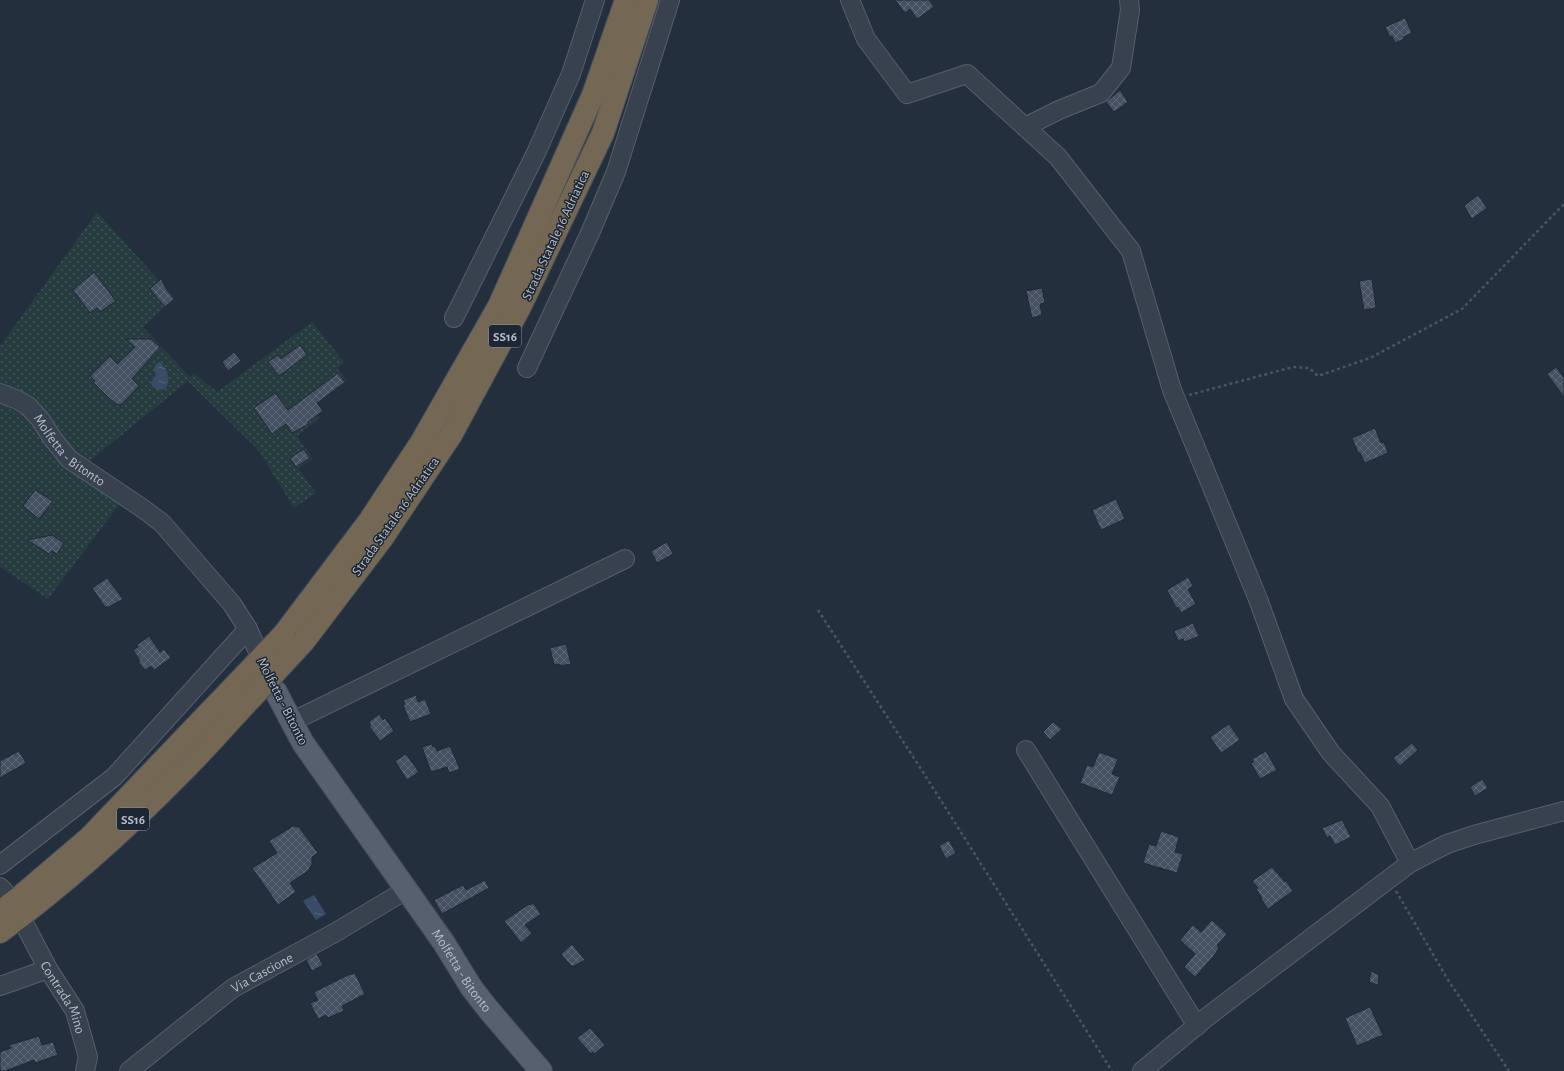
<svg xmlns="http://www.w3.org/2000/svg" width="1564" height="1071" viewBox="0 0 1564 1071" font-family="'Alegreya Sans',sans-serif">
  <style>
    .garden { fill: url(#garden-dots) }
    .water { fill: url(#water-ripples) }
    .building { fill: url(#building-cross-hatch); stroke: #1f2835 }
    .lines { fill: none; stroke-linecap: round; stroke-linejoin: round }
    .minor-casing { stroke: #565f6c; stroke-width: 20 }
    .major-casing { stroke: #414a57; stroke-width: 24 }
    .highway-casing { stroke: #434c59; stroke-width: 24 }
    .path { stroke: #44595c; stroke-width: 2.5; stroke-dasharray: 3 3; stroke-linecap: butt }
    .minor { stroke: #38414e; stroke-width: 18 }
    .major { stroke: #56606e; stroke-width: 22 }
    .highway { stroke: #746855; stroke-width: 22 }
    .highway-bridge-casing { stroke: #434c59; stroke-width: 24; stroke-linecap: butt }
    .highway-bridge { stroke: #746855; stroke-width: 22 }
    .labels { text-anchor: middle; stroke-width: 3; stroke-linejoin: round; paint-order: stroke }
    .shield { fill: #1d2633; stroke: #878f9c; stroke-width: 1 }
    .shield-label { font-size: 13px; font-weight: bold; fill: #b4bcc9 }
    .street-label { font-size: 14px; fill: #b4bcc9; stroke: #1d2633 }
  </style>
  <defs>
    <pattern id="garden-dots" width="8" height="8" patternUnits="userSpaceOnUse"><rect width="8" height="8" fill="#263c3f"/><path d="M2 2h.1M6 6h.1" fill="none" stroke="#435659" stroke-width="1.8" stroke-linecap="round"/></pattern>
    <pattern id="water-ripples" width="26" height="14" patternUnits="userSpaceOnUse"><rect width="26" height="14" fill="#394c67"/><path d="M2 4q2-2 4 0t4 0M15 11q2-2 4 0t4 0" fill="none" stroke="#53647b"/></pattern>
    <pattern id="building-cross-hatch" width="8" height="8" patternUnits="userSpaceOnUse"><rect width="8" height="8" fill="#455162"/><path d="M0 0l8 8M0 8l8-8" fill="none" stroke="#5d6877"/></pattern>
  </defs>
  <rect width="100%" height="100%" fill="#242f3e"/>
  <path class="garden" d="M 97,212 L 175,298 L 143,327 L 190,377 L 194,373 L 217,392 L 312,322 L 344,362 L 337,368 L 347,381 L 314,406 L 320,418 L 297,436 L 313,459 L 298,468 L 316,493 L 294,508 L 259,451 L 188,381 L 81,468 L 125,497 L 48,599 L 0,567 L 0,346 Z"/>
  <g class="water">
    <path d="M 160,362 C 168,370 172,380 165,389 L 157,390 L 152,386 L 151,383 L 156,375 L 154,368 L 157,363 Z"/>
    <path d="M 314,895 L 326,914 L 316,920 L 303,901 Z"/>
  </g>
  <g class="building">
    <path d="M 895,0 L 929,0 L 934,7 L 917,19 L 910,9 L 905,13 Z"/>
    <path d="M 1405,18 L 1412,33 L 1403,37 L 1404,39 L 1395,43 L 1392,36 L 1390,37 L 1385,27 Z"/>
    <path d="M 1120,90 L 1128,102 L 1114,112 L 1106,102 Z"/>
    <path d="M 1478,195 L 1487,208 L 1472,219 L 1464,206 Z"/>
    <path d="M 94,272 L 116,301 L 100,312 L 97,308 L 90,313 L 73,290 Z"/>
    <path d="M 161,279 L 166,288 L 166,289 L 174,299 L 165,307 L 150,289 Z"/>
    <path d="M 1372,279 L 1376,308 L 1364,310 L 1359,281 Z"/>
    <path d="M 1042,288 L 1045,303 L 1040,304 L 1042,315 L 1032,318 L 1026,291 Z"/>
    <path d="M 126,339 L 151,339 L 160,347 L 132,379 L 139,386 L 122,404 L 118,405 L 110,399 L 93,382 L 95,381 L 90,376 L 110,356 L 117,364 L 135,347 Z"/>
    <path d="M 300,345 L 307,355 L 279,376 L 268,362 L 278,355 L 281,359 Z"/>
    <path d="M 234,352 L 241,361 L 228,371 L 222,362 Z"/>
    <path d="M 1556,367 L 1564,378 L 1564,397 L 1547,374 Z"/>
    <path d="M 338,373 L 345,382 L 317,403 L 323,411 L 308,422 L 309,424 L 292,433 L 286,424 L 272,434 L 254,408 L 275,393 L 288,410 Z"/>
    <path d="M 1375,428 L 1381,443 L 1384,442 L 1388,453 L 1365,463 L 1360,453 L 1358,453 L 1352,438 Z"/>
    <path d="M 304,449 L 310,458 L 296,467 L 290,458 Z"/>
    <path d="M 35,490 L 53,501 L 39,519 L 23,506 Z"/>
    <path d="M 1116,499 L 1125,519 L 1101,530 L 1092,510 Z"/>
    <path d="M 52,535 L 64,543 L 57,554 L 52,551 L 49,554 L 27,540 Z"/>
    <path d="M 667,542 L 673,554 L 657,563 L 651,551 Z"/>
    <path d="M 1188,577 L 1193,586 L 1188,589 L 1196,604 L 1181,613 L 1178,607 L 1176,608 L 1167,590 Z"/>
    <path d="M 107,578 L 123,599 L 109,607 L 105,607 L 92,588 Z"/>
    <path d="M 1193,623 L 1199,636 L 1185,642 L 1183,639 L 1178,641 L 1174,631 Z"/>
    <path d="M 149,636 L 160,652 L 164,649 L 171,658 L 154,670 L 151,666 L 145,670 L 138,662 L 140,661 L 133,650 L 138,647 L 137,645 Z"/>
    <path d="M 566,644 L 571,664 L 560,666 L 560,664 L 554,665 L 550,648 Z"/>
    <path d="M 416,695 L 418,702 L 425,699 L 431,714 L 410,722 L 403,705 L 405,704 L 403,700 Z"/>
    <path d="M 379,714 L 383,720 L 385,718 L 394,731 L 380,741 L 369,726 L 371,725 L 369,722 Z"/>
    <path d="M 1053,722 L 1062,729 L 1050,740 L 1043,732 Z"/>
    <path d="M 1229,724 L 1240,740 L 1221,753 L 1210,737 Z"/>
    <path d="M 1412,743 L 1418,750 L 1400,766 L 1393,758 Z"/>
    <path d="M 432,744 L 433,747 L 435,746 L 437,751 L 450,746 L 460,769 L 449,773 L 447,767 L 431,772 L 422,747 Z"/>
    <path d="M 19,751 L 26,763 L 0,778 L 0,761 Z"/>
    <path d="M 1266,751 L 1277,770 L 1260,779 L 1251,763 L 1254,762 L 1252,759 Z"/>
    <path d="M 1099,752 L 1118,759 L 1112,774 L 1120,777 L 1112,795 L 1080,783 L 1087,765 L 1093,767 Z"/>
    <path d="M 406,754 L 419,772 L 407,780 L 395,761 Z"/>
    <path d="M 1482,779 L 1488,788 L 1475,796 L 1470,787 Z"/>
    <path d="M 1342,820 L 1351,837 L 1335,845 L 1330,836 L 1327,838 L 1322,828 Z"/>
    <path d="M 293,826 L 299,827 L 318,853 L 312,857 L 312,864 L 308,871 L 290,883 L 296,892 L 278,905 L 252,868 L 277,853 L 269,841 Z"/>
    <path d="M 1161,831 L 1179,837 L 1175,852 L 1183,854 L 1177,873 L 1143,863 L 1149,844 L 1156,846 Z"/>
    <path d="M 949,840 L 956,853 L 946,859 L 939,846 Z"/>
    <path d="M 1272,867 L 1285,882 L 1286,881 L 1293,891 L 1268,909 L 1261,899 L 1262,898 L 1256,889 L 1258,888 L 1252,881 Z"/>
    <path d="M 485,880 L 489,888 L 442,914 L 434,900 L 463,885 L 466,890 Z"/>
    <path d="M 533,903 L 541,914 L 525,925 L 532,933 L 521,943 L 504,921 L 529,904 L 530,905 Z"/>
    <path d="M 1212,920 L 1227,934 L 1217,945 L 1219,948 L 1213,957 L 1195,977 L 1184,967 L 1195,954 L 1180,940 L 1193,925 L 1201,932 Z"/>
    <path d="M 572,944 L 585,960 L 574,966 L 571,966 L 561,954 Z"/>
    <path d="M 317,954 L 323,965 L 312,971 L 306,960 Z"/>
    <path d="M 1371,971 L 1379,975 L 1378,985 L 1369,982 Z"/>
    <path d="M 355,973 L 365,994 L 342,1006 L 344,1011 L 328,1018 L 326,1015 L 318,1019 L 310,1003 L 318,1000 L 314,992 L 350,974 L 350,975 Z"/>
    <path d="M 1370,1007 L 1383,1035 L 1357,1046 L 1345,1018 Z"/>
    <path d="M 590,1028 L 605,1045 L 594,1054 L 593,1052 L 591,1054 L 577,1038 Z"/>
    <path d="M 39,1036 L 42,1045 L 53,1042 L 58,1055 L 35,1063 L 34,1060 L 5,1071 L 0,1071 L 0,1052 L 11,1048 L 9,1045 Z"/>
  </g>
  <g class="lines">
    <defs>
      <g id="minor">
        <path d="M 850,0 L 866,39 L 907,94 L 967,74 L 1058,157 L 1131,251 L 1172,390 L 1258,599 L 1294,699 L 1331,753 L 1380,806 L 1410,863 L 1207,1017 L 1142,1071"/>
        <path d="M 1025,127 L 1059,110 L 1101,93 L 1121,68 L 1130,10 L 1129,0"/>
        <path d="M 454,318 L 536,153 L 571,74 L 595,0"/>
        <path d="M 527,368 L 590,233 L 616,172 L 670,0"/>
        <path id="s1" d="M 0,393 L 18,400 L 28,406 L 40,419 L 53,439 L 69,459 L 142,508 L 162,523 L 232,604 L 248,629 L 266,670"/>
        <path d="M 291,722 L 625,559"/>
        <path d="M 1026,750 L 1197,1026"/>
        <path d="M 1410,863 L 1447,844 L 1474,835 L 1564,811"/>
        <path d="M 0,865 L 114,777 L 248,629"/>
        <path d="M 0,887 L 4,891"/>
        <path id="s2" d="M 26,927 L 48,969 L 75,1011 L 88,1057 L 85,1071"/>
        <path d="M 0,986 L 48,969"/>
        <path id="s3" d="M 129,1071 L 233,988 L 336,932 L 406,890"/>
      </g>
      <g id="major">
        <path id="s4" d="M 276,692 L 303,743 L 444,943 L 471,987 L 488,1009 L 541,1071"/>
      </g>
      <g id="highway">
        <path d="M 284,634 L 370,520 L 422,441 L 499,306 L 593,95 L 626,0"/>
        <path d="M 304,641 L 383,537 L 451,435 L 520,307 L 603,133 L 647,0"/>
        <path d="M 0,912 L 21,896 L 88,839 L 244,676"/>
        <path d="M 0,932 C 63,885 123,832 178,776 C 205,750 229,721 255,694"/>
      </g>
    </defs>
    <use href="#minor" class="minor-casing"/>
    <use href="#major" class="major-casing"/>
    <use href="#highway" class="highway-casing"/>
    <g class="path">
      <path d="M 1189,395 L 1293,367 L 1309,368 L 1318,376 L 1370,358 L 1462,309 L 1564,204"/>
      <path d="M 818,610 L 921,769 L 1112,1071"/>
      <path d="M 1396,891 L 1448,980 L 1509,1071"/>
    </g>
    <use href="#minor" class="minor"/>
    <use href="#major" class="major"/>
    <use href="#highway" class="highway"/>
    <defs>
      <g id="highway-bridge">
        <path d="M 244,676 L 284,634"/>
        <path d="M 255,694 L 304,641"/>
      </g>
    </defs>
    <use href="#highway-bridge" class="highway-bridge-casing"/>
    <use href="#highway-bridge" class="highway-bridge"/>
  </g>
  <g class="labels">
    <g class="shield">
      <rect x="489" y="325" width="32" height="22" rx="3"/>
      <rect x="117" y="808" width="32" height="22" rx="3"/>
    </g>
    <g class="shield-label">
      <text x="505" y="341">SS16</text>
      <text x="133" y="824">SS16</text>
    </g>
    <g class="street-label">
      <text transform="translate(555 235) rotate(-65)" y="5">Strada Statale 16 Adriatica</text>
      <text dy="5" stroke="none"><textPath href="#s1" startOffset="92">Molfetta - Bitonto</textPath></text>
      <text transform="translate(395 516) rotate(-55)" y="5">Strada Statale 16 Adriatica</text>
      <text transform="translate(283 701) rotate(63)" y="5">Molfetta - Bitonto</text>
      <text dy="5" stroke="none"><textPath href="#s4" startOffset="335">Molfetta - Bitonto</textPath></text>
      <text dy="5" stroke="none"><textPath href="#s3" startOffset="166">Via Cascione</textPath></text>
      <text dy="5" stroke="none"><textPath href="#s2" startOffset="80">Contrada Mino</textPath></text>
    </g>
  </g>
</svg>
